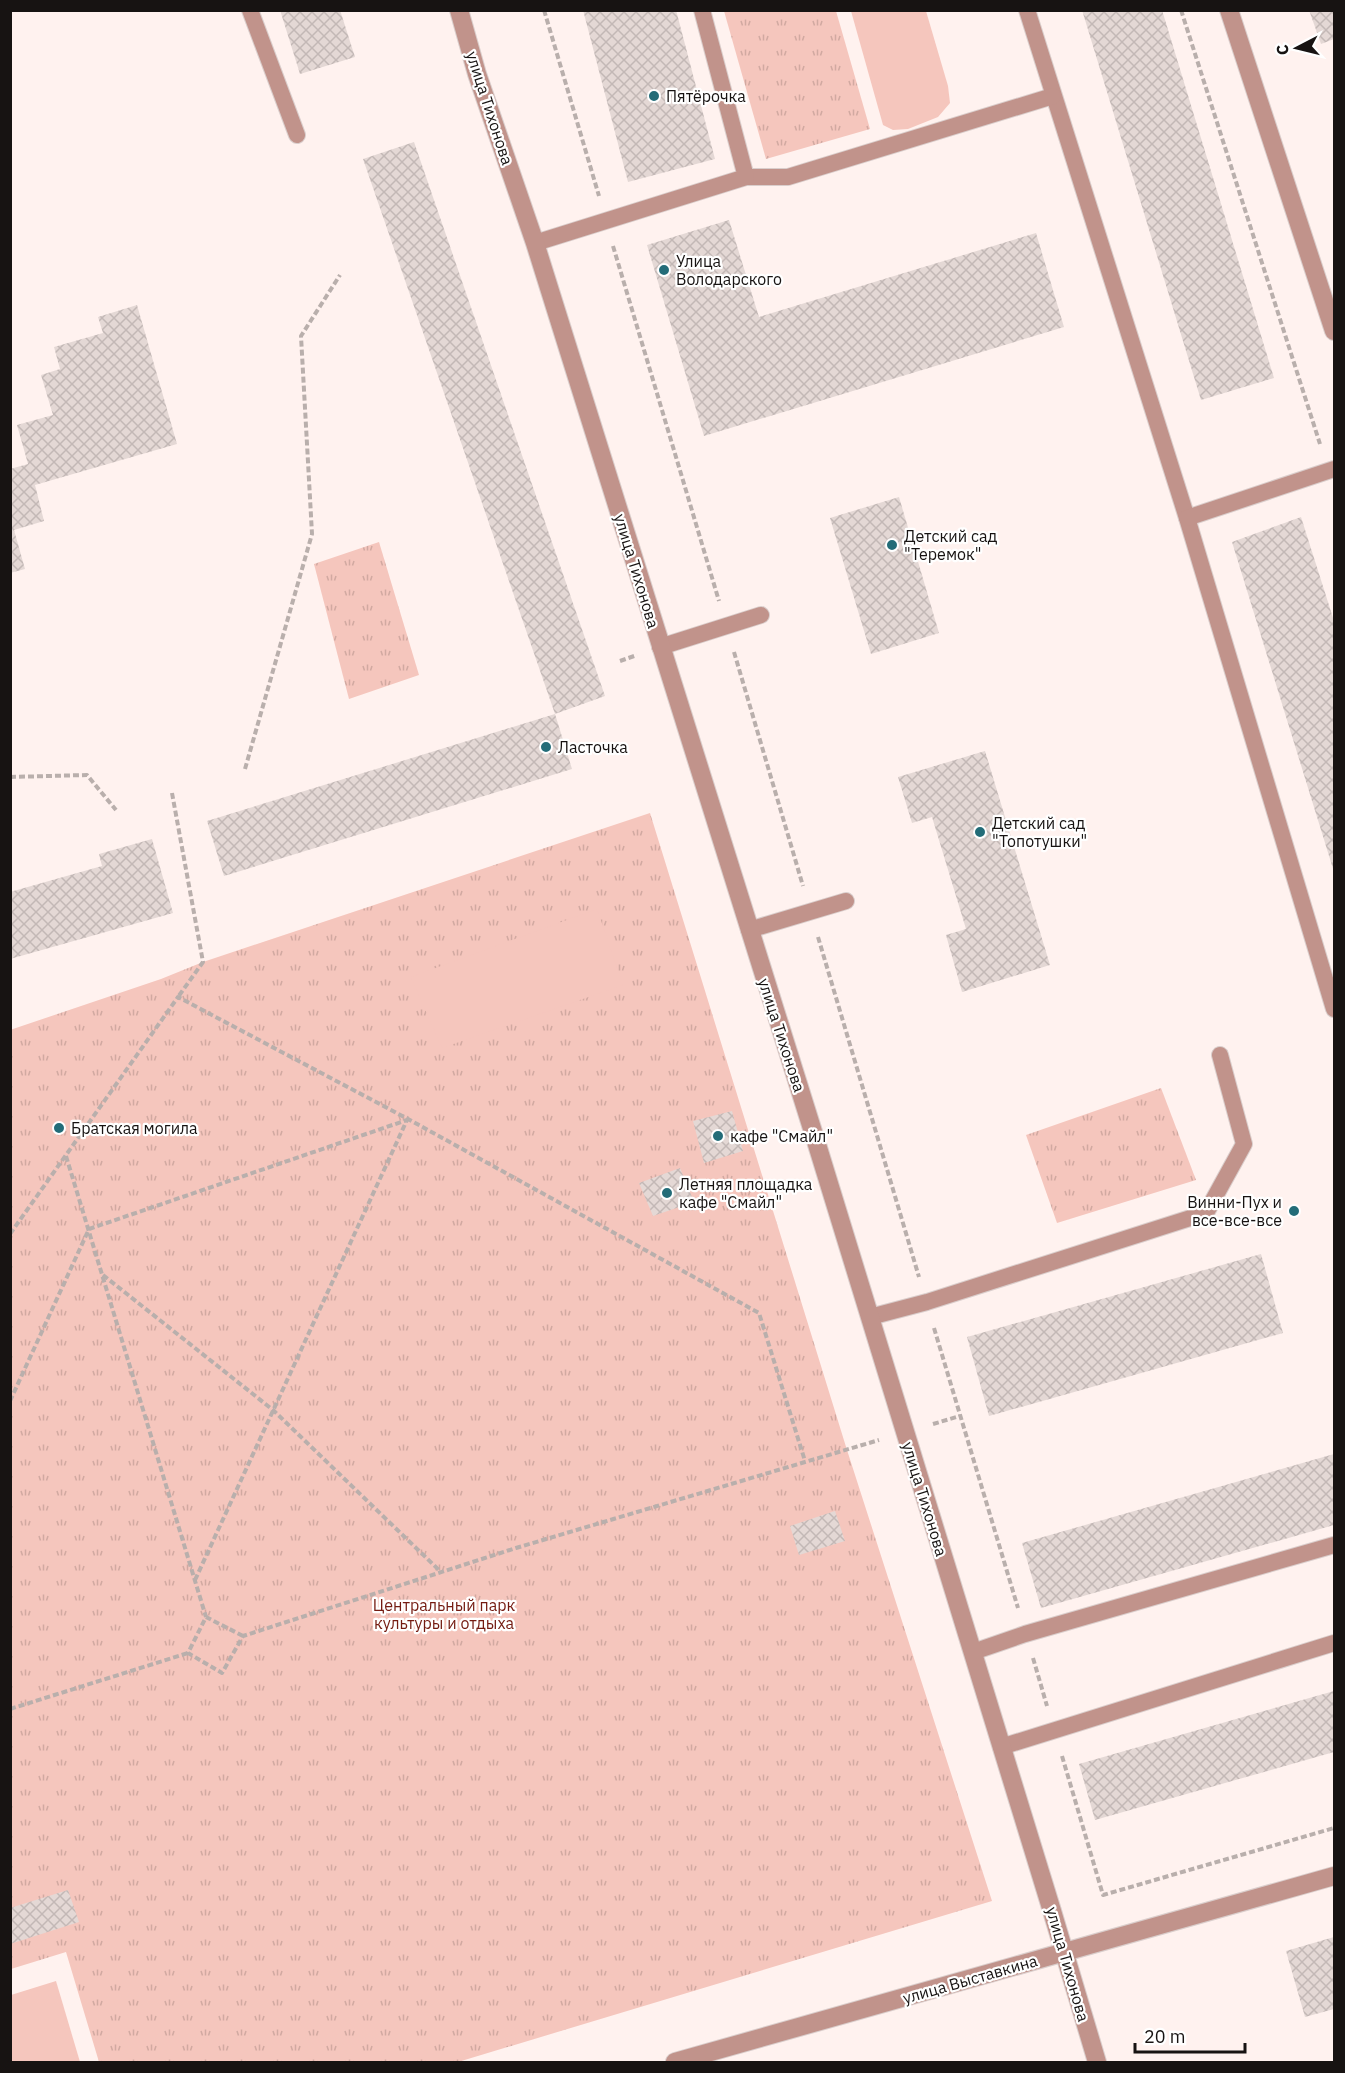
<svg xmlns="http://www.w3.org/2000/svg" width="1345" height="2073" viewBox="0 0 1345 2073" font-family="'IBM Plex Sans',sans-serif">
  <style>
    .park { fill: url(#park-tufts) }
    .pitch { fill: #f5c6bd }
    .building { fill: url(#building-cross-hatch) }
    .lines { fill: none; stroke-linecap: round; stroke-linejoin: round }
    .lane-casing { stroke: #dacecc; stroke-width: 18 }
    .street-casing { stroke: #dacecc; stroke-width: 20 }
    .path { stroke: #b9afac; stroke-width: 4; stroke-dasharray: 6 3; stroke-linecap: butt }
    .lane { stroke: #c1938b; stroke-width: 16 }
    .street { stroke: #c1938b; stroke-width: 18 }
    .poi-dot { fill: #236c78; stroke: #fff; stroke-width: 2 }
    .labels { text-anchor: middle; stroke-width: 4.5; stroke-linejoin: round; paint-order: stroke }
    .poi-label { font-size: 16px; fill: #171312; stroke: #fff; text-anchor: start }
    .street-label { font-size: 16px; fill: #171312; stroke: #fff }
    .park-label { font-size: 16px; fill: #741b11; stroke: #fff }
  </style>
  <defs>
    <pattern id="park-tufts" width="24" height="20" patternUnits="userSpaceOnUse" patternTransform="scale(1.5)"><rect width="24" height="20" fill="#f5c6bd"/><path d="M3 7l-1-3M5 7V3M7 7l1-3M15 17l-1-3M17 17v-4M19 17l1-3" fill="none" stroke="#d1a9a1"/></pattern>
    <pattern id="building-cross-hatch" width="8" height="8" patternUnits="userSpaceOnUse" patternTransform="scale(1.5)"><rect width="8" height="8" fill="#e4d8d5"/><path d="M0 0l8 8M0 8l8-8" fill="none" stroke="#c3b8b6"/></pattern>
  </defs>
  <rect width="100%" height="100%" fill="#fff2ef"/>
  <g class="park">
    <path d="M 724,11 L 836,11 L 870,129 L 766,159 Z"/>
    <path d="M 379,542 L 419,675 L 349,699 L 314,564 Z"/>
    <path d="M 650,813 L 847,1450 L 992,1901 L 458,2062 L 99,2062 L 66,1952 L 11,1969 L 10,1030 L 161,979 L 203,962 Z"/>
    <path d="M 1161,1088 L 1196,1180 L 1057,1223 L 1026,1135 Z"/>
  </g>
  <g class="pitch">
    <path d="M 851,11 L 926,11 L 948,86 L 950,103 L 938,117 L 908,129 L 893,130 L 883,125 Z"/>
    <path d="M 597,909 L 623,985 L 442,1048 L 411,977 Z"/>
    <path d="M 56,1981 L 80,2062 L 11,2062 L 11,1995 Z"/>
  </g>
  <g class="building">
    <path d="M 280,10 L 340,10 L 355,57 L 300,74 Z"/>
    <path d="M 583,10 L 676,10 L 715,159 L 628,182 Z"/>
    <path d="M 1082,10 L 1162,10 L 1274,378 L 1201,400 Z"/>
    <path d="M 1309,10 L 1334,10 L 1334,39 L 1321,44 Z"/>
    <path d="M 414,142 L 605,696 L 555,714 L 363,159 Z"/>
    <path d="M 729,220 L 759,317 L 1036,233 L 1064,327 L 704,436 L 647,245 Z"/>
    <path d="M 137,305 L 177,444 L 35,485 L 44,521 L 14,530 L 25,569 L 10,573 L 10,469 L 28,464 L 17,425 L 53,415 L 41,375 L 60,369 L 54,347 L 103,333 L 98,317 Z"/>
    <path d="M 899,497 L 939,633 L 871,654 L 830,518 Z"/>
    <path d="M 1301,517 L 1334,621 L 1334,872 L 1232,542 Z"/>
    <path d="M 555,714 L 572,769 L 224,876 L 207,821 Z"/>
    <path d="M 985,751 L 1050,965 L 962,992 L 946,935 L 966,929 L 932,817 L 912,823 L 898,777 Z"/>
    <path d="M 152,839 L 173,913 L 10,959 L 10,892 L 102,866 L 99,854 Z"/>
    <path d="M 732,1111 L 743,1151 L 704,1163 L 693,1121 Z"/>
    <path d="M 680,1168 L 694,1202 L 653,1216 L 639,1183 Z"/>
    <path d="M 1261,1254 L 1283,1333 L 989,1416 L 967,1337 Z"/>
    <path d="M 1334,1454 L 1334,1525 L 1041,1608 L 1022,1543 Z"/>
    <path d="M 835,1511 L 845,1541 L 799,1555 L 790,1526 Z"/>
    <path d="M 1334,1691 L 1334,1752 L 1095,1820 L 1079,1764 Z"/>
    <path d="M 68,1890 L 79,1922 L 10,1944 L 10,1908 Z"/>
    <path d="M 1334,1937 L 1334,2009 L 1305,2017 L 1286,1951 Z"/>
  </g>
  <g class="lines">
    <defs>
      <g id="lane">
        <path d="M 250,10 L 297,135"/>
        <path d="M 1027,10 L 1187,518 L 1334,1009"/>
        <path d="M 746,177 L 788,177 L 1053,96"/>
        <path d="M 535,243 L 746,177 L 702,10"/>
        <path d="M 1187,518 L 1334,469"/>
        <path d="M 660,647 L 761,615"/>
        <path d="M 749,930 L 846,901"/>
        <path d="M 870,1317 L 927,1302 L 1206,1213 L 1244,1144 L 1220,1055"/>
        <path d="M 973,1652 L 1025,1634 L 1334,1545"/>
        <path d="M 1001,1747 L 1334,1643"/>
      </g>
      <g id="street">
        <path d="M 459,10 L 477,74 L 535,243 L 815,1138 L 1052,1911 L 1097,2062"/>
        <path d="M 1229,10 L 1334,331"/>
        <path d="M 675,2062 L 1334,1876"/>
      </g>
    </defs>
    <use href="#lane" class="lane-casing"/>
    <use href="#street" class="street-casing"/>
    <g class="path">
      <path d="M 544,10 L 599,196"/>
      <path d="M 1181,10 L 1320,444"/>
      <path d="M 613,246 L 719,601"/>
      <path d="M 734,652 L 803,886"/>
      <path d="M 620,661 L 637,655"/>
      <path d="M 245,769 L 312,534 L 301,336 L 340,275"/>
      <path d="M 10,777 L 87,775 L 116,810"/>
      <path d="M 172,793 L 203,962 L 178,997"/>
      <path d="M 818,937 L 919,1277"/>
      <path d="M 66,1156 L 206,1617"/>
      <path d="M 10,1234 L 178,997 L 408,1119 L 759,1313 L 805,1461"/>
      <path d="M 103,1275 L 273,1410 L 441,1572"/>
      <path d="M 934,1328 L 1018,1608"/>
      <path d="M 10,1401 L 89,1229 L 407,1120"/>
      <path d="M 933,1424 L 960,1416"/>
      <path d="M 195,1580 L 407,1120"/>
      <path d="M 243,1636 L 206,1617 L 188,1653 L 222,1673 L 243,1636 L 516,1548 L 879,1440"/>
      <path d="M 1033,1658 L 1047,1706"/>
      <path d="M 10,1709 L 188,1653"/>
      <path d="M 1062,1756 L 1103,1895 L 1334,1828"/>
    </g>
    <use href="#lane" class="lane"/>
    <use href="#street" class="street"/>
  </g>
  <g class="poi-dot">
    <circle cx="654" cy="96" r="6"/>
    <circle cx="664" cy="270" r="6"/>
    <circle cx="892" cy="545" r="6"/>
    <circle cx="546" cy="747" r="6"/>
    <circle cx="980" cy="832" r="6"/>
    <circle cx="59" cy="1128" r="6"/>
    <circle cx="718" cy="1136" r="6"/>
    <circle cx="667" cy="1193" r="6"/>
    <circle cx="1294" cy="1211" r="6"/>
  </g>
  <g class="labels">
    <g class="poi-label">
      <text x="666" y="102">Пятёрочка</text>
      <text x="676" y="267">Улица<tspan x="676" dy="18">Володарского</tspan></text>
      <text x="904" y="542">Детский сад<tspan x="904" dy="18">"Теремок"</tspan></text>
      <text x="558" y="753">Ласточка</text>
      <text x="992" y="829">Детский сад<tspan x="992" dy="18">"Топотушки"</tspan></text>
      <text x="71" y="1134">Братская могила</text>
      <text x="730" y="1142">кафе "Смайл"</text>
      <text x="679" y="1190">Летняя площадка<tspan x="679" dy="18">кафе "Смайл"</tspan></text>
      <text x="1282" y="1208" text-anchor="end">Винни-Пух и<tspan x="1282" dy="18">все-все-все</tspan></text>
    </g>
    <g class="street-label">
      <text transform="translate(490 108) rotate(72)" y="6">улица Тихонова</text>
      <text transform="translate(637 571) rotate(73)" y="6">улица Тихонова</text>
      <text transform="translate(782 1035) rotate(72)" y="6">улица Тихонова</text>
      <text transform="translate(925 1499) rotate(73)" y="6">улица Тихонова</text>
      <text transform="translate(1068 1964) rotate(74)" y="6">улица Тихонова</text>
      <text transform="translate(970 1979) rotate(-16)" y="6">улица Выставкина</text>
    </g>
    <g class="park-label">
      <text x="444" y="1611">Центральный парк<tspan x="444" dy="18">культуры и отдыха</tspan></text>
    </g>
  </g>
  <rect width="1345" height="2073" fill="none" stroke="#171312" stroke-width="24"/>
  <g transform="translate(1297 48) rotate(263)" stroke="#ffffff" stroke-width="4.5" paint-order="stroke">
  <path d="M0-4.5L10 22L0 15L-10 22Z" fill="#171312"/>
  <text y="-9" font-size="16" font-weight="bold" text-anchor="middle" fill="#171312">С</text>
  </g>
  <path d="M1135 2043v9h110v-9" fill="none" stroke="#171312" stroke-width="3"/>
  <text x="1144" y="2043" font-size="18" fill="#171312" stroke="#ffffff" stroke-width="4.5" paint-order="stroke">20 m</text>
</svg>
